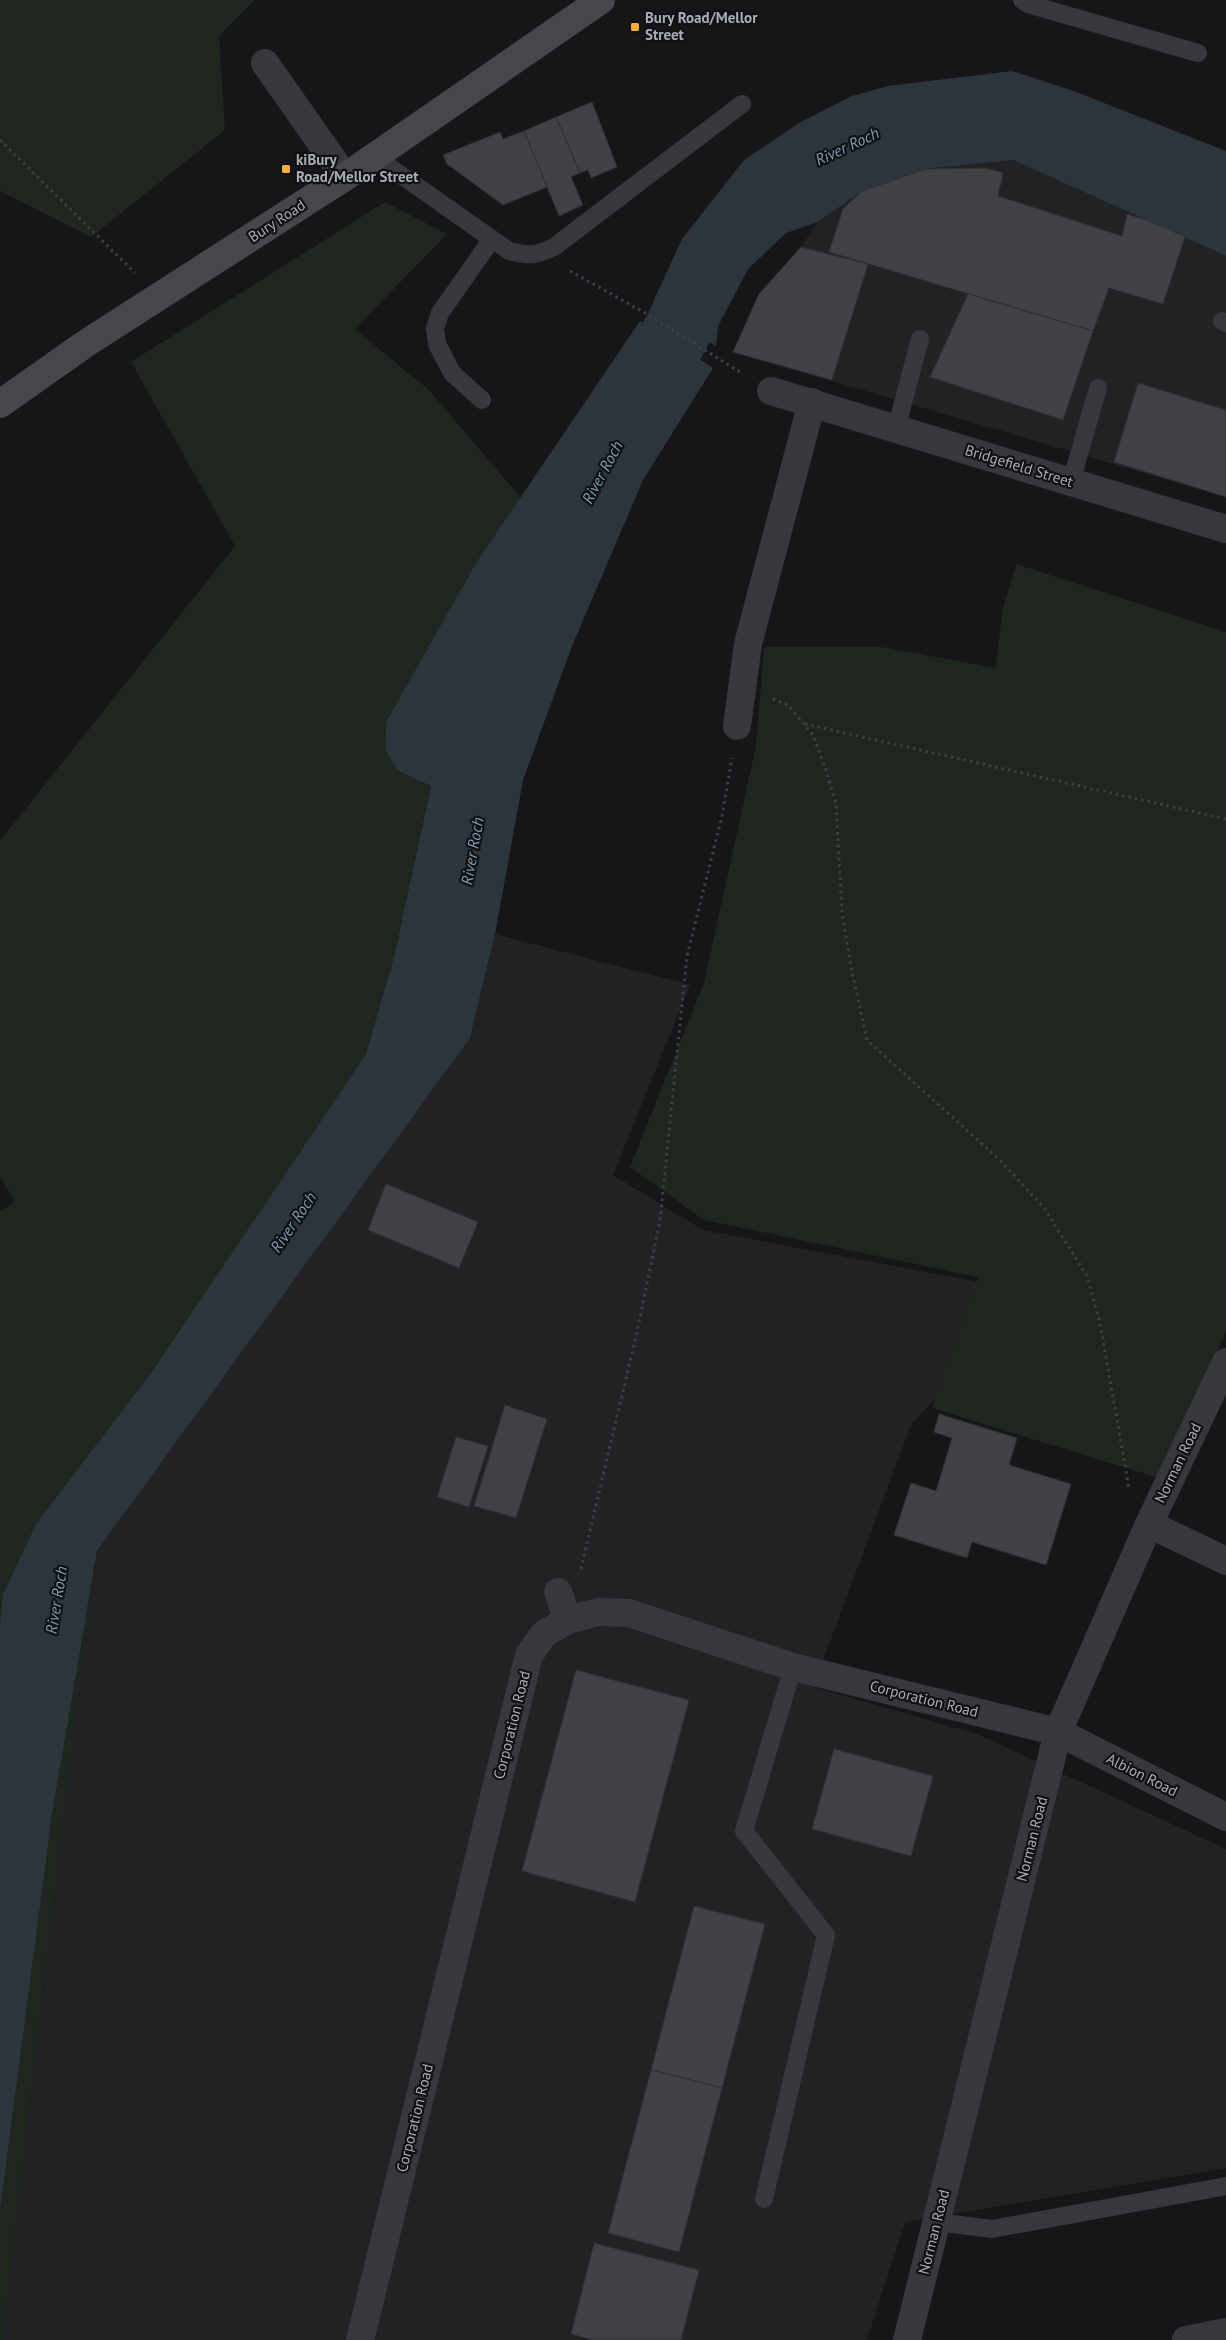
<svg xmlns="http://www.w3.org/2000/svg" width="1226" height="2340" viewBox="0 0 1226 2340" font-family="'PT Sans',sans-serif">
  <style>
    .built { fill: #222225 }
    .green { fill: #1e261f }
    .water { fill: #2c353c }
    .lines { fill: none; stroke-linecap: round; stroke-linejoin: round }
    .river { stroke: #2c353c; stroke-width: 68 }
    .building { fill: #404145; stroke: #303034 }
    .path { stroke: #3d3f44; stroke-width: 3; stroke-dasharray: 2.5 4; stroke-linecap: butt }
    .service { stroke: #37383d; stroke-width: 18 }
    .minor { stroke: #37383d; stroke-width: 28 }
    .secondary { stroke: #45474d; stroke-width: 28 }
    .poi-dot { fill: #f2b134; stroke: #111113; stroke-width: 2 }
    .labels { text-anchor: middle; stroke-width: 4.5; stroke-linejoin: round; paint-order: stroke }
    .poi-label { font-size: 15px; font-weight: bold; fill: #a8adb8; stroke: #111113; text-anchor: start }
    .street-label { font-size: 15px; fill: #a8adb8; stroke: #111113 }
    .water-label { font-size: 16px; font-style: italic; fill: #7f9bb3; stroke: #111113 }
  </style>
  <rect width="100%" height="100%" fill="#161618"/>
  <g class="built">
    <path d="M 1013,160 L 1226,256 L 1226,497 L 733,352 L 759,294 L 801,247 L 818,222 L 862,191 L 926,169 Z"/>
    <path d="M 495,934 L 690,985 L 613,1175 L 703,1230 L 1031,1292 L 911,1425 L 813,1687 L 977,1734 L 1226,1849 L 1226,2168 L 905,2222 L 867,2340 L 3,2340 L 45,1974 L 97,1551 L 470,1038 Z"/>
  </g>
  <g class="green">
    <path d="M 0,0 L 255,0 L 219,36 L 225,130 L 91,237 L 0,191 Z"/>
    <path d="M 385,202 L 447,234 L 355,329 L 430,391 L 521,498 L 476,563 L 387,720 L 397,770 L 431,785 L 394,957 L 366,1054 L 153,1370 L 36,1524 L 3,1594 L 0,1624 L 0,1211 L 15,1202 L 0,1176 L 0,841 L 235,546 L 131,362 Z"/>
    <path d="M 1016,564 L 1226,632 L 1226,1332 L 1159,1478 L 932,1408 L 978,1277 L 704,1220 L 630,1167 L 704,983 L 756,746 L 764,647 L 881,647 L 996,668 L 1002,612 Z"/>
    <path d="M 97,1551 L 45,1974 L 3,2340 L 0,2340 L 0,2211 L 52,1815 Z"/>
  </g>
  <g class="water">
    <path d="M 1012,71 L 1071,90 L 1226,151 L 1226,256 L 1013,160 L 926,169 L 862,191 L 818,222 L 786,233 L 746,271 L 719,319 L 716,346 L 664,315 L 653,302 L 682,239 L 744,160 L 799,123 L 852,96 L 888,86 Z"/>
    <path d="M 640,321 L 713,368 L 643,480 L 572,646 L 523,780 L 495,934 L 470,1038 L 97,1551 L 52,1815 L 0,2211 L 0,1624 L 3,1594 L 36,1524 L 153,1370 L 366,1054 L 394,957 L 431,786 L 397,770 L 385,749 L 387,720 L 476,563 Z"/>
  </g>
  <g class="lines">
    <path class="river" d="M 628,424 L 724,242"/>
  </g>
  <g class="building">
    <path d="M 592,102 L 617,167 L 591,178 L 588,170 L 580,173 L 556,117 Z"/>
    <path d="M 556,117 L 580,173 L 571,177 L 583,205 L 559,216 L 524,131 Z"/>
    <path d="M 524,131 L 547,187 L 503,205 L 447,164 L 443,155 L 500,132 L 503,139 Z"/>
    <path d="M 985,168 L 1003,173 L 998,196 L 1122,236 L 1127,214 L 1152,222 L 1185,237 L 1163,304 L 1109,288 L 1093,331 L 829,252 L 843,209 L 862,191 L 926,169 Z"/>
    <path d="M 801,247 L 868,264 L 832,380 L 733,352 L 759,294 Z"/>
    <path d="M 968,294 L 1093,331 L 1063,420 L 930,377 Z"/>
    <path d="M 1138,383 L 1226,410 L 1226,497 L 1114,462 Z"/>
    <path d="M 386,1184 L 478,1222 L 459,1268 L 368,1230 Z"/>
    <path d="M 505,1405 L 547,1419 L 516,1518 L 474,1506 Z"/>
    <path d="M 939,1414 L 1017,1438 L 1009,1465 L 1071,1484 L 1046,1565 L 972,1542 L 967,1558 L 894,1535 L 911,1483 L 936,1491 L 952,1438 L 934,1432 Z"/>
    <path d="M 456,1437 L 488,1446 L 469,1507 L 437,1497 Z"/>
    <path d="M 576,1670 L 689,1700 L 635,1902 L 522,1871 Z"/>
    <path d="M 834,1749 L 933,1776 L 911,1856 L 812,1829 Z"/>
    <path d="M 694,1906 L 765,1924 L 722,2088 L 651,2070 Z"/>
    <path d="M 651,2070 L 722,2088 L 679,2252 L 608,2233 Z"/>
    <path d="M 594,2243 L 699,2270 L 681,2340 L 593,2340 L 571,2334 Z"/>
  </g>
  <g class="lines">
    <g class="path">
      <path d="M 0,140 L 135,273"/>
      <path d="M 570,271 L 647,314 L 743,374"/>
      <path d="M 773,699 L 788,705 L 813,735 L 826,770 L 836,804 L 842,912 L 851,967 L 867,1040 L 1002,1162 L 1044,1208 L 1087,1276 L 1100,1323 L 1129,1488"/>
      <path d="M 805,724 L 1226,819"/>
      <path d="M 581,1569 L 636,1336 L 660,1221 L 687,956 L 722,816 L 732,758"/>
    </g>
    <g class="service">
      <path d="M 1022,0 L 1028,4 L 1198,53"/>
      <path d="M 374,156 L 509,251 C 528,256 536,256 554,247 L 742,104"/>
      <path d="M 1222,321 L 1226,323"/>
      <path d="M 482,400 L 452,373 L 437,344 L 435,328 L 440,313 L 492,239"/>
      <path d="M 896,429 L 920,339"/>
      <path d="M 1071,482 L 1098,388"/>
      <path d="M 764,2199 L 826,1935 L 744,1831 L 793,1667"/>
      <path d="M 937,2222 L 992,2229 L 1226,2186"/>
    </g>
    <g class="minor">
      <path d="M 265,63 L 345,177"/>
      <path d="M 771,391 L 1226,529"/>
      <path d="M 737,726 L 748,644 L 812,402"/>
      <path d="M 1149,1524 L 1226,1561"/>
      <path d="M 558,1592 L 568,1620"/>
      <path d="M 360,2340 L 529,1655 L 544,1634 L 568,1620 L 598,1612 L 629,1613 L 793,1667 L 1058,1732 L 1226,1817"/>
      <path d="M 907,2340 L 1058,1732 L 1149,1524 L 1226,1362"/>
      <path d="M 1186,2340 L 1226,2332"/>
    </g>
    <path class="secondary" d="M 0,404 L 85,344 L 345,177 L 601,0"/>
  </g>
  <g class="poi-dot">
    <rect x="630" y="22" width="10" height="10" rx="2.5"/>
    <rect x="281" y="164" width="10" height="10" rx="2.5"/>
  </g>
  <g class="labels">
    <g class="poi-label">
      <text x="645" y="23">Bury Road/Mellor<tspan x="645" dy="17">Street</tspan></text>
      <text x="296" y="165">kiBury<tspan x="296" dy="17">Road/Mellor Street</tspan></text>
    </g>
    <g class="street-label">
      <text transform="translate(277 221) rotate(-33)" y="5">Bury Road</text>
      <text transform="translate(1019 466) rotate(17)" y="5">Bridgefield Street</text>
      <text transform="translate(1178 1463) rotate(-64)" y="5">Norman Road</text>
      <text transform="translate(924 1699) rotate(14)" y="5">Corporation Road</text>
      <text transform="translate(512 1725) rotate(-76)" y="5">Corporation Road</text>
      <text transform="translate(1142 1775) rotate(27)" y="5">Albion Road</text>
      <text transform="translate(1032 1839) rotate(-76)" y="5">Norman Road</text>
      <text transform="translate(415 2118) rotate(-76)" y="5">Corporation Road</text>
      <text transform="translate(934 2232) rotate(-76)" y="5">Norman Road</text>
    </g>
    <g class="water-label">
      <text transform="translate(847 146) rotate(-25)" y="6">River Roch</text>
      <text transform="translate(602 472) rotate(-62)" y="6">River Roch</text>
      <text transform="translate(472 851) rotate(-80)" y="6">River Roch</text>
      <text transform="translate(293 1222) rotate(-56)" y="6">River Roch</text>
      <text transform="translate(56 1600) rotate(-81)" y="6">River Roch</text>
    </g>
  </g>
</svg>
